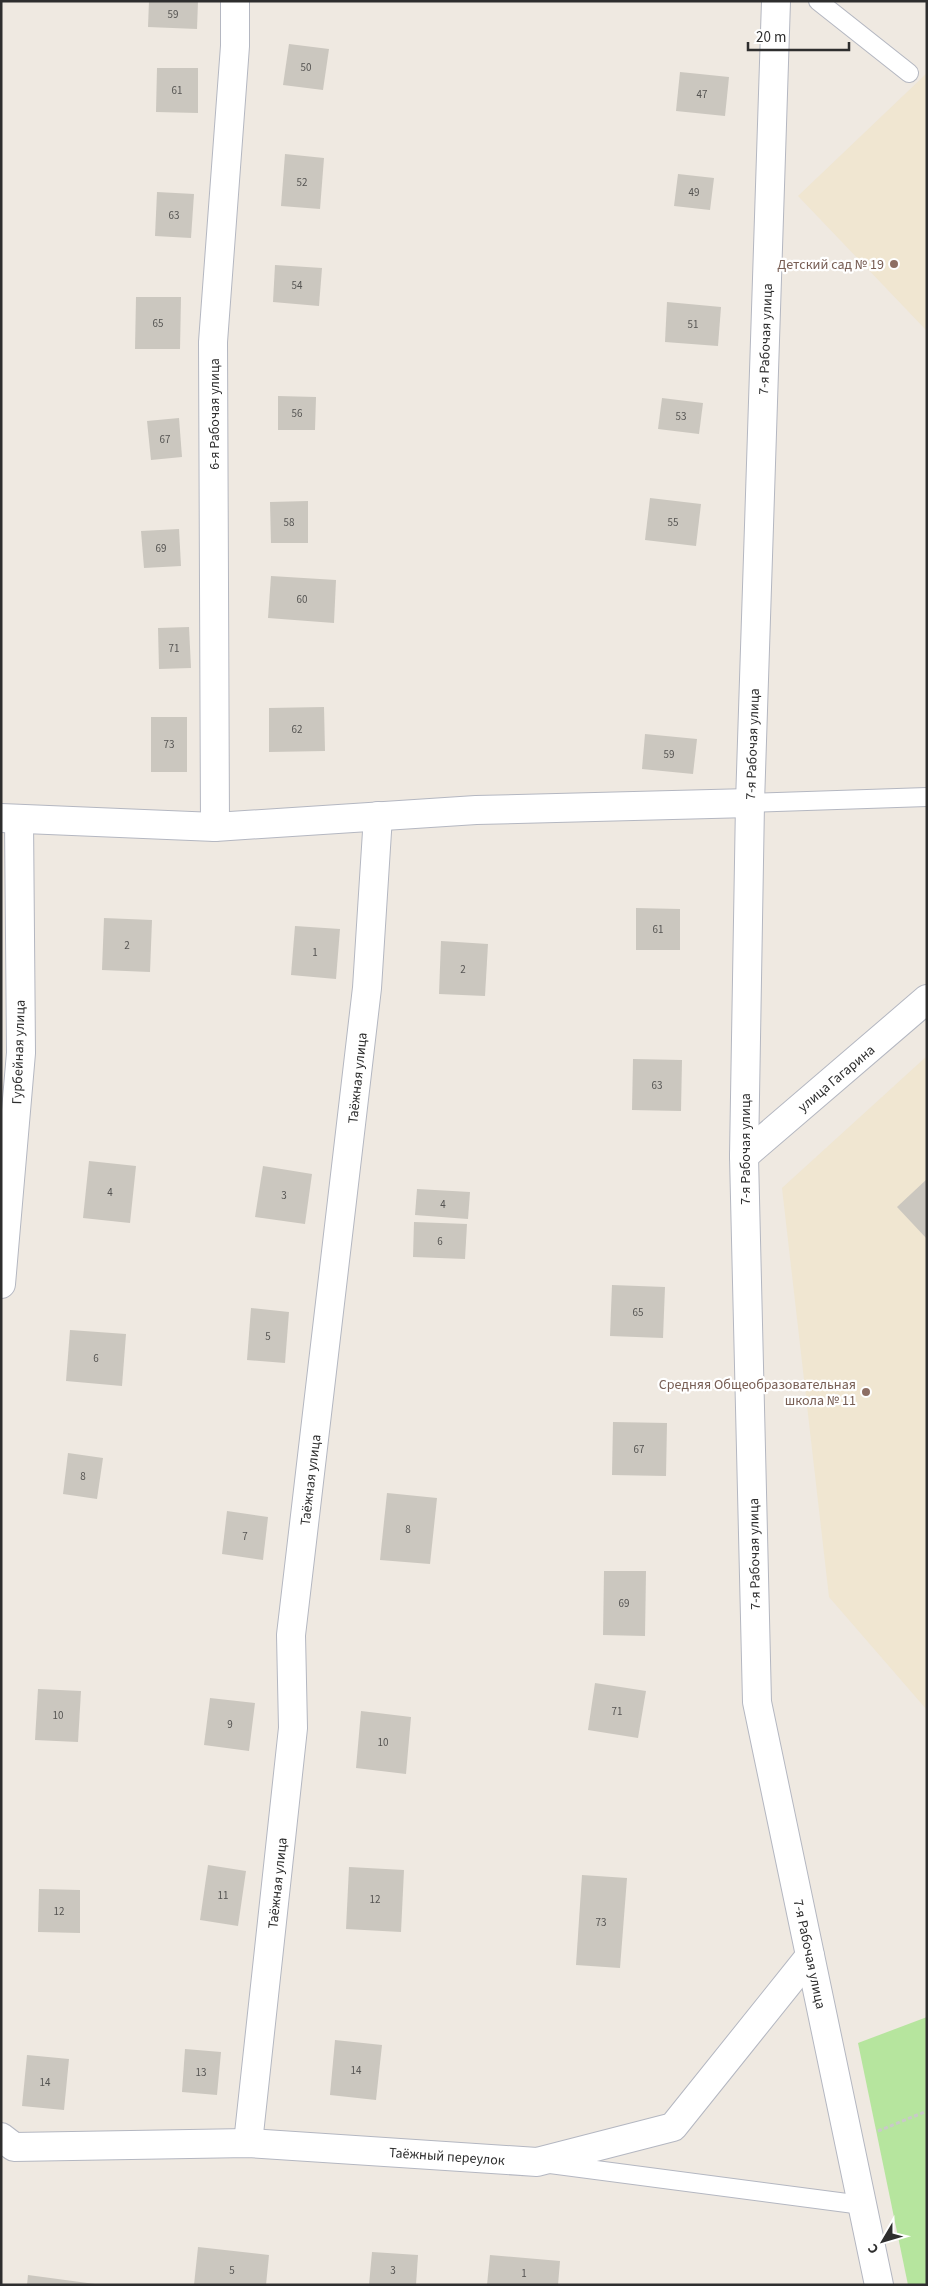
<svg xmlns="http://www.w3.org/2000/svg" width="928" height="2286" viewBox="0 0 928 2286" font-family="'Source Sans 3',sans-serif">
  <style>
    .education { fill: #f0e6d1 }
    .green { fill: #b6e59e }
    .building { fill: #cbc7bf }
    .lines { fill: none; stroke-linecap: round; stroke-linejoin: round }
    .service-casing { stroke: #b4b7c1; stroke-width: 20 }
    .minor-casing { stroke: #b4b7c1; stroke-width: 30 }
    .path { stroke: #c9c9c9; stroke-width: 3; stroke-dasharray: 4 2.5; stroke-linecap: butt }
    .service { stroke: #fff; stroke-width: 18 }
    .minor { stroke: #fff; stroke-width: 28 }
    .education-dot { fill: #8d6e63; stroke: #fff; stroke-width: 2 }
    .labels { text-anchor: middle; stroke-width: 4.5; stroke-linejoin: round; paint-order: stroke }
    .number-label { font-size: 11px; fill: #555452 }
    .education-label { font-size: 14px; fill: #785e54; stroke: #fff; text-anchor: end }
    .street-label { font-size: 14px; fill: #2e2e2e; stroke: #fff }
  </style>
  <rect width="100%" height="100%" fill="#efe9e1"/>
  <g class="education">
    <path d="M 927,73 L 927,331 L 798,196 Z"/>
    <path d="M 927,1056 L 927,1710 L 829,1597 L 782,1188 Z"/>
  </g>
  <path class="green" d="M 927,2017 L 927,2285 L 908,2285 L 858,2043 Z"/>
  <g class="building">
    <path d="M 149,1 L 198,1 L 197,29 L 148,27 Z"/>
    <path d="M 289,44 L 329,49 L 323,90 L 283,85 Z"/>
    <path d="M 157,68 L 198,68 L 198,113 L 156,112 Z"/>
    <path d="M 680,72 L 729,77 L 725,116 L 676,111 Z"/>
    <path d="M 285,154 L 324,158 L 320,209 L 281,206 Z"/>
    <path d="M 678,174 L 714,178 L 710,210 L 674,206 Z"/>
    <path d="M 157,192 L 194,194 L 191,238 L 155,236 Z"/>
    <path d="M 275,265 L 322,268 L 319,306 L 273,302 Z"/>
    <path d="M 136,297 L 181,297 L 180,349 L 135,349 Z"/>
    <path d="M 667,302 L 721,307 L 718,346 L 665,342 Z"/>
    <path d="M 278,396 L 316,397 L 315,430 L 278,430 Z"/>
    <path d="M 662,398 L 703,403 L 699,434 L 658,429 Z"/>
    <path d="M 179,418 L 182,457 L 151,460 L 147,421 Z"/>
    <path d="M 650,498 L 701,504 L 696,546 L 645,540 Z"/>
    <path d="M 308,501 L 308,543 L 271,543 L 270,502 Z"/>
    <path d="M 179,529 L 181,566 L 144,568 L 141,531 Z"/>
    <path d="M 271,576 L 336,580 L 334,623 L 268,618 Z"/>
    <path d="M 189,627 L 191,668 L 159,669 L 158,628 Z"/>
    <path d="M 324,707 L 325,751 L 269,752 L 269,708 Z"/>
    <rect x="151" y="717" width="36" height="55"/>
    <path d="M 645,734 L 697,739 L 693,774 L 642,769 Z"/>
    <path d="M 636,908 L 680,909 L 680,950 L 636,950 Z"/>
    <path d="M 104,918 L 152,920 L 150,972 L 102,970 Z"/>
    <path d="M 295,926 L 340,929 L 336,979 L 291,975 Z"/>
    <path d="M 441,941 L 488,944 L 485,996 L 439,994 Z"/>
    <path d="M 633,1059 L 682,1060 L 681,1111 L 632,1110 Z"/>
    <path d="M 89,1161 L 136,1166 L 130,1223 L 83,1218 Z"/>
    <path d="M 263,1166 L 312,1174 L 305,1224 L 255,1217 Z"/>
    <path d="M 927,1179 L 927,1239 L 897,1207 Z"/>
    <path d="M 417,1189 L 470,1192 L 468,1219 L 415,1215 Z"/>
    <path d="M 414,1222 L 467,1224 L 465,1259 L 413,1257 Z"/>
    <path d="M 612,1285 L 665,1287 L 663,1338 L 610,1336 Z"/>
    <path d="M 251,1308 L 289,1312 L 285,1363 L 247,1360 Z"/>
    <path d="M 70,1330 L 126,1334 L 122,1386 L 66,1381 Z"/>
    <path d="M 613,1422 L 667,1423 L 666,1476 L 612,1475 Z"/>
    <path d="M 68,1453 L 103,1458 L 97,1499 L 63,1494 Z"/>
    <path d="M 387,1493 L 437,1498 L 430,1564 L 380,1560 Z"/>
    <path d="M 227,1511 L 268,1517 L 263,1560 L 222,1554 Z"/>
    <path d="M 604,1571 L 646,1571 L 645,1636 L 603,1635 Z"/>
    <path d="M 595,1683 L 646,1691 L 638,1738 L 588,1730 Z"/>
    <path d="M 38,1689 L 81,1691 L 78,1742 L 35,1740 Z"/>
    <path d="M 210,1698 L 255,1703 L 249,1751 L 204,1745 Z"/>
    <path d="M 361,1711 L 411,1717 L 406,1774 L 356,1768 Z"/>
    <path d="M 208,1865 L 246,1871 L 238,1926 L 200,1920 Z"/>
    <path d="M 349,1867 L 404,1870 L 401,1932 L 346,1929 Z"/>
    <path d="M 582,1875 L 627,1878 L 620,1968 L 576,1965 Z"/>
    <path d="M 39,1889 L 80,1890 L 80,1933 L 38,1932 Z"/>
    <path d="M 335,2040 L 382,2045 L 376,2100 L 330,2095 Z"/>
    <path d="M 185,2049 L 221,2052 L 217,2095 L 182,2092 Z"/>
    <path d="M 27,2055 L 69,2059 L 64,2110 L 22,2106 Z"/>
    <path d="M 198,2247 L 269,2255 L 266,2285 L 194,2285 Z"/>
    <path d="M 372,2252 L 418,2255 L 416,2285 L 369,2285 Z"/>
    <path d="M 490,2255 L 560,2261 L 558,2285 L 487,2285 Z"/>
    <path d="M 28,2275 L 95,2284 L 95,2285 L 27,2285 Z"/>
  </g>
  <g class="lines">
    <defs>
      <g id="service">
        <path d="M 818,1 L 909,73"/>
        <path d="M 750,803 L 927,797"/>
        <path d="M 550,2164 L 862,2205"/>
      </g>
      <g id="minor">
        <path d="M 776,1 L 750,803 L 744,1156 L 757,1702 L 879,2285"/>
        <path d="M 1,818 L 215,827 L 476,810 L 750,803"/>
        <path d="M 215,827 L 213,342 L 235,46 L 235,1"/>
        <path d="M 744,1156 L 927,999"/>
        <path d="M 1,1284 L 21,1053 L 19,819"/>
        <path d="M 1,2137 L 14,2147 L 248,2143 L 537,2162 L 673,2127 L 810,1956"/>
        <path d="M 248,2143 L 293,1728 L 291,1635 L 367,988 L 378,816"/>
      </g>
    </defs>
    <use href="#service" class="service-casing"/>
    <use href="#minor" class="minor-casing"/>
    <path class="path" d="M 878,2131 L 927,2111"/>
    <use href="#service" class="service"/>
    <use href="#minor" class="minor"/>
  </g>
  <g class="education-dot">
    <circle cx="894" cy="264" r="5"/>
    <circle cx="866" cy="1392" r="5"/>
  </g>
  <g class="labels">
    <g class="number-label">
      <text x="173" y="18">59</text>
      <text x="306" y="71">50</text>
      <text x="177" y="94">61</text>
      <text x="702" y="98">47</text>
      <text x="302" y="186">52</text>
      <text x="694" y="196">49</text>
      <text x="174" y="219">63</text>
      <text x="297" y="289">54</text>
      <text x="158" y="327">65</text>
      <text x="693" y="328">51</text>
      <text x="297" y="417">56</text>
      <text x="681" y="420">53</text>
      <text x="165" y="443">67</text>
      <text x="289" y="526">58</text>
      <text x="673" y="526">55</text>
      <text x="161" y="552">69</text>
      <text x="302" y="603">60</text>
      <text x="174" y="652">71</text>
      <text x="297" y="733">62</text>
      <text x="169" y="748">73</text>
      <text x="669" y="758">59</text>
      <text x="658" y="933">61</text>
      <text x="127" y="949">2</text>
      <text x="315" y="956">1</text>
      <text x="463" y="973">2</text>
      <text x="657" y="1089">63</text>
      <text x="110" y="1196">4</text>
      <text x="284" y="1199">3</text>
      <text x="443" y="1208">4</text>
      <text x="440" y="1245">6</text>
      <text x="638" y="1316">65</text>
      <text x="268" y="1340">5</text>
      <text x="96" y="1362">6</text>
      <text x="639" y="1453">67</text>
      <text x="83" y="1480">8</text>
      <text x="408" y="1533">8</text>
      <text x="245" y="1540">7</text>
      <text x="624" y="1607">69</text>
      <text x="617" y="1715">71</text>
      <text x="58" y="1719">10</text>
      <text x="230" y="1728">9</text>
      <text x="383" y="1746">10</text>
      <text x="223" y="1899">11</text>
      <text x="375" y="1903">12</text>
      <text x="59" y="1915">12</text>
      <text x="601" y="1926">73</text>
      <text x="356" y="2074">14</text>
      <text x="201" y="2076">13</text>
      <text x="45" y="2086">14</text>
      <text x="232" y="2274">5</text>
      <text x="393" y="2274">3</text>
      <text x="524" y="2277">1</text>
    </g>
    <g class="education-label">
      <text x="884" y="269">Детский сад № 19</text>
      <text x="856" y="1389">Средняя Общеобразовательная<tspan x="856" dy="16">школа № 11</tspan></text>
    </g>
    <g class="street-label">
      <text transform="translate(765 339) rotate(-88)" y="5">7-я Рабочая улица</text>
      <text transform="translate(214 414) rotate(-90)" y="5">6-я Рабочая улица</text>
      <text transform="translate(752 744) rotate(-88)" y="5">7-я Рабочая улица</text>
      <text transform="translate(18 1052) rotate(-88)" y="5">Гурбейная улица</text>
      <text transform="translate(357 1078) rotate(-84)" y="5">Таёжная улица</text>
      <text transform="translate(836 1078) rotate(-40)" y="5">улица Гагарина</text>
      <text transform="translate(745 1149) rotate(-90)" y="5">7-я Рабочая улица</text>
      <text transform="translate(310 1480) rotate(-83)" y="5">Таёжная улица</text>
      <text transform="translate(754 1554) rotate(-91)" y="5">7-я Рабочая улица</text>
      <text transform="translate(277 1883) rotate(-84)" y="5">Таёжная улица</text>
      <text transform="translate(810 1954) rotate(78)" y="5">7-я Рабочая улица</text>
      <text transform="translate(447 2156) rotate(4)" y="5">Таёжный переулок</text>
    </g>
  </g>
  <rect width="928" height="2286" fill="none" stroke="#2e2e2e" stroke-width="5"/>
  <g transform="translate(883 2241) rotate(232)" stroke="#ffffff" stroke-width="4" paint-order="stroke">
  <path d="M0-4L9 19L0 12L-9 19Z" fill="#2e2e2e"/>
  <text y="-8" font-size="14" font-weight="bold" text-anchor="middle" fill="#2e2e2e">С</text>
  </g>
  <path d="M748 42v8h101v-8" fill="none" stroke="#2e2e2e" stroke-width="2.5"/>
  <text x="756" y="42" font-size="15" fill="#2e2e2e" stroke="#ffffff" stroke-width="4" paint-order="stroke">20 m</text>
</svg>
